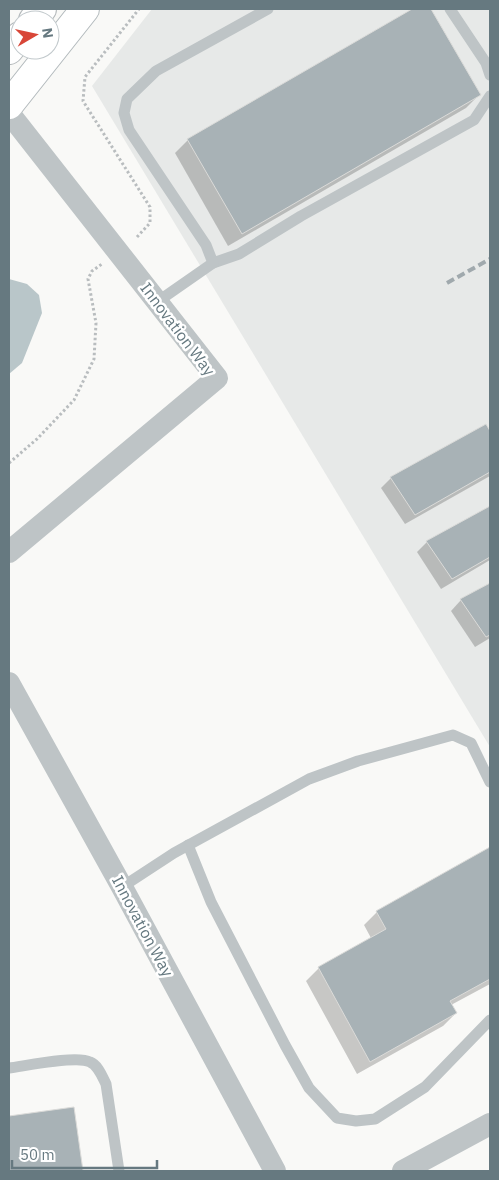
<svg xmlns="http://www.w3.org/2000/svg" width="499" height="1180" viewBox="0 0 499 1180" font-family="'IBM Plex Sans',sans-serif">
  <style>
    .built { fill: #e7e9e8 }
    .water { fill: #b9c6c9 }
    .shadow { fill: #0003 }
    .building { fill: #a8b2b6; stroke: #dbdbd9 }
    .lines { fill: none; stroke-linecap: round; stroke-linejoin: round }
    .secondary-casing { stroke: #b3babd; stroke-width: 30 }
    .highway-casing { stroke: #b4b9bb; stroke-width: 30 }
    .path { stroke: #b9bdbf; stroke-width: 3; stroke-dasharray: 2.5 2.5; stroke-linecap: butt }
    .lane { stroke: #bec4c6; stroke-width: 11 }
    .street { stroke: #bec4c6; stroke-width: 22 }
    .secondary { stroke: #fff; stroke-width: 28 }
    .highway { stroke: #fff; stroke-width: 28 }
    .rail { stroke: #a0a9ad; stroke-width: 4; stroke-dasharray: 8 4; stroke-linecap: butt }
    .labels { text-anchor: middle; stroke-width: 5; stroke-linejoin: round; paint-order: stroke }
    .street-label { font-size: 16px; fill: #667980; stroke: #fff }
  </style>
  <rect width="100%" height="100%" fill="#f9f9f7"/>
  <path class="built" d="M 152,9 L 490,9 L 490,747 L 92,86 Z"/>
  <path class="water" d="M 9,279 L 27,284 L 39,295 L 42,313 L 22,363 L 9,374 Z"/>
  <g class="shadow">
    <path d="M 414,9 L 430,9 L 479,95 L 466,108 L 228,246 L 175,153 L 188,140 Z"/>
    <path d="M 486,426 L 490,433 L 490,476 L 405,524 L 381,488 L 391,478 Z"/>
    <path d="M 490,508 L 490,560 L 441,589 L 417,552 L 427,542 Z"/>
    <path d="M 490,584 L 490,638 L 475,647 L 451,611 L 461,600 Z"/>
    <path d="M 490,848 L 490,984 L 451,1005 L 456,1013 L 443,1026 L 357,1074 L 306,981 L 319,968 L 371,938 L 364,925 L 377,912 Z"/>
    <path d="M 73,1109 L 82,1171 L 9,1171 L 9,1117 Z"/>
  </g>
  <g class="building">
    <path d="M 412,9 L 431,9 L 481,95 L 242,234 L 187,139 Z"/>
    <path d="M 486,424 L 490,431 L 490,472 L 415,515 L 390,477 Z"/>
    <path d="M 490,506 L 490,557 L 452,579 L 426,541 Z"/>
    <path d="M 490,583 L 490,635 L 486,637 L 460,599 Z"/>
    <path d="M 490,847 L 490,979 L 450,1001 L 457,1013 L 370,1062 L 318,967 L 386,929 L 376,911 Z"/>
    <path d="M 74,1107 L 83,1171 L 9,1171 L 9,1116 Z"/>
  </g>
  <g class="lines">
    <defs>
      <path id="secondary" d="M 9,105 L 85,9"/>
      <g id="highway">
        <path d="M 33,20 L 42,9"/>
        <path d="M 9,50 L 20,36"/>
      </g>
    </defs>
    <use href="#secondary" class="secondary-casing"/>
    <use href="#highway" class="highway-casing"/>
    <g class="path">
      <path d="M 137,237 L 150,223 L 150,207 L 83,101 L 85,77 L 139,9"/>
      <path d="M 9,463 L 37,439 L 74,400 L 94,359 L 96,323 L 88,279 L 92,271 L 102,264"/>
    </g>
    <g class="lane">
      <path d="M 450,9 L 486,63 L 490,75"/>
      <path d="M 213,263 L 239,254 L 301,216 L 474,120 L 490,96"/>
      <path d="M 157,302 L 213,263 L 206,245 L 129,130 L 124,113 L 127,99 L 156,71 L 268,9"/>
      <path d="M 188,845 L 211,902 L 285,1045 L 309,1088 L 337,1118 L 356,1121 L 375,1119 L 425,1087 L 490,1020"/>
      <path d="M 122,887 L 174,853 L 309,779 L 358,761 L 453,735 L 471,743 L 490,782"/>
      <path d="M 9,1068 C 25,1066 77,1055 90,1062 C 98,1065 102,1076 106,1084 L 119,1171"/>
    </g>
    <g class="street">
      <path d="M 9,113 L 217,378 L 9,552"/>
      <path d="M 9,683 L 122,887 L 275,1171"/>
      <path d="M 403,1171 L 490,1124"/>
    </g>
    <use href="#secondary" class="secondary"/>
    <use href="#highway" class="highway"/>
    <path class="rail" d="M 447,283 L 490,259"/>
  </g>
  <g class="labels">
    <g class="street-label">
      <text transform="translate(178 329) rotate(53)" y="6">Innovation Way</text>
      <text transform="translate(143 926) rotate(62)" y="6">Innovation Way</text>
    </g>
  </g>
  <rect width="499" height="1180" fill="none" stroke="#667980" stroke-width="20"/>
  <g transform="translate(35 35) rotate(81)"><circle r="24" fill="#ffffff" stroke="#c2c9cc"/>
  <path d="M0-4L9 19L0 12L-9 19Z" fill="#d84638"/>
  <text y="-8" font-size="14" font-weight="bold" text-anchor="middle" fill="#667980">N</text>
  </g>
  <path d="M12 1160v8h145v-8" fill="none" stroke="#667980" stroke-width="2.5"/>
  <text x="20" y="1160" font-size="15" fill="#667980" stroke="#ffffff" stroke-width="4" paint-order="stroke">50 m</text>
</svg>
